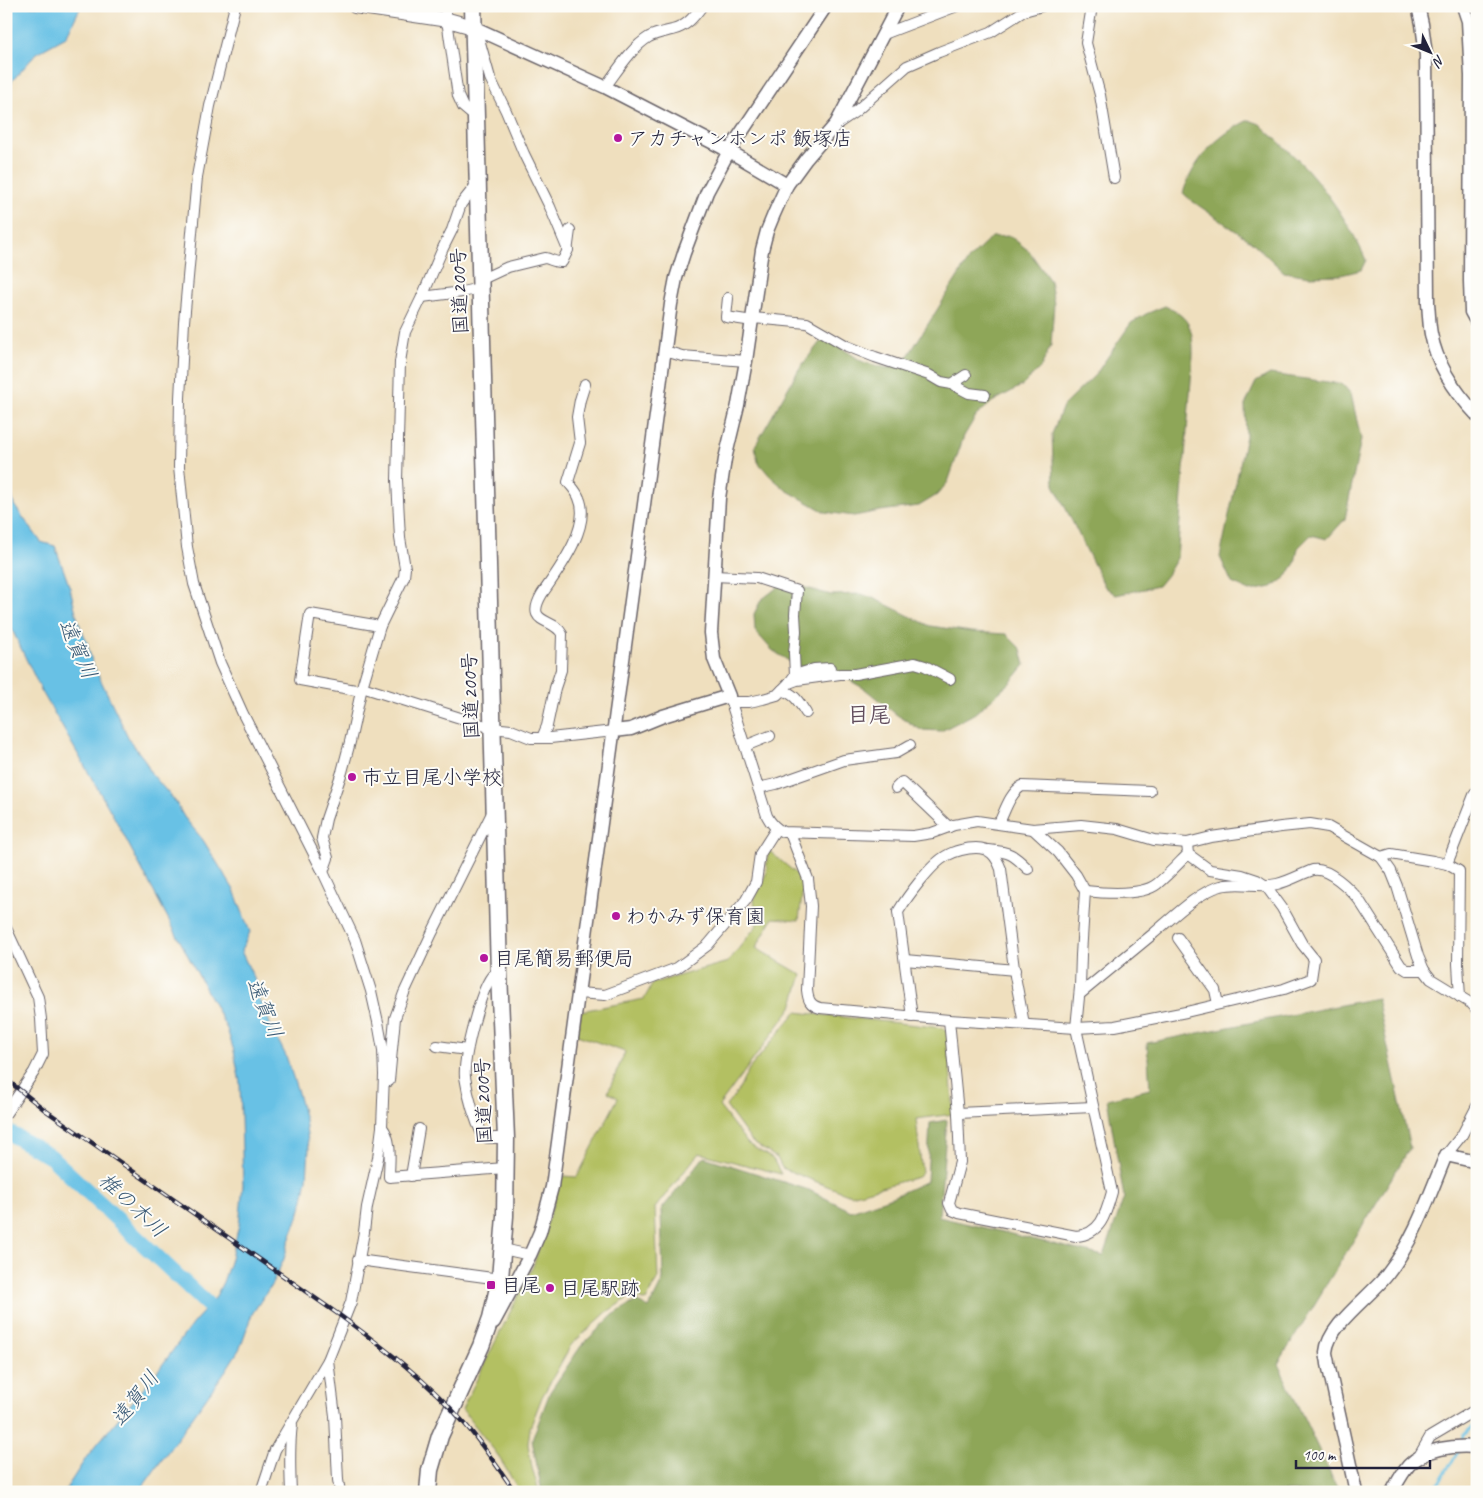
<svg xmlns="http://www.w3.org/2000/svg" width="1483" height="1498" viewBox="0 0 1483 1498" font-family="Caveat,'Klee One',sans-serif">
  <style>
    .green { fill: #b3c062; stroke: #6a714e }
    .forest { fill: #8ea658; stroke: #58644a }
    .water { fill: #67c1e5; stroke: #447290 }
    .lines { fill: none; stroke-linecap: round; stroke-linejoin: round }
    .stream { stroke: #67c1e5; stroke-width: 2.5 }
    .river { stroke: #67c1e5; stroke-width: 16 }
    .minor-casing { stroke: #6a6469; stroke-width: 12 }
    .tertiary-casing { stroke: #6a6469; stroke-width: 15 }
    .secondary-casing { stroke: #6a6469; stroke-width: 16 }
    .trunk-casing { stroke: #6a6469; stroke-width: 19 }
    .minor { stroke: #fff; stroke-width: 10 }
    .tertiary { stroke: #fff; stroke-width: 12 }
    .secondary { stroke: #fff; stroke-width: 14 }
    .trunk { stroke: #fff; stroke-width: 16 }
    .rail-casing { stroke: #22223b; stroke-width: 4.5 }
    .rail { stroke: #fdfcf7; stroke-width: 2.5; stroke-dasharray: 8; stroke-linecap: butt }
    .poi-dot { fill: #b5179e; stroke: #fdfcf7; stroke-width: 2 }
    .labels { text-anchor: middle; stroke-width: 4; stroke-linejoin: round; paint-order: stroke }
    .poi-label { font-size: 20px; fill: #22223b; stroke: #fdfcf7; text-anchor: start }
    .street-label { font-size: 20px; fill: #22223b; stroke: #fdfcf7 }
    .water-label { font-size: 21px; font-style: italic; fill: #3a5a76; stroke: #fdfcf7 }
    .quarter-label { font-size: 22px; font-weight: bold; fill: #614d5d; stroke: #fdfcf7 }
  </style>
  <rect width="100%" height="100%" fill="#fdfcf7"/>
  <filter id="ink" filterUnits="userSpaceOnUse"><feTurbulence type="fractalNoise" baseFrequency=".02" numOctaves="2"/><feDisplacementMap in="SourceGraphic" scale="10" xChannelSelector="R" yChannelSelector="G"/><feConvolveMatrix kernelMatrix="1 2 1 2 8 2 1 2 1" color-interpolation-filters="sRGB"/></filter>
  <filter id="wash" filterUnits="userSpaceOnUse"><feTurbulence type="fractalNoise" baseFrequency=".0096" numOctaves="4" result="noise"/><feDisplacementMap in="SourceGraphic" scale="20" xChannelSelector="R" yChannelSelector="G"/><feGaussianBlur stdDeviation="1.12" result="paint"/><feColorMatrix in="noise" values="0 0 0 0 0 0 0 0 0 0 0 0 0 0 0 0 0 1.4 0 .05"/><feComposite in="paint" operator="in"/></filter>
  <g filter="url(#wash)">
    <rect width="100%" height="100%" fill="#efdfbe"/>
    <g class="green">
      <path d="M 768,850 L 804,880 L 799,920 L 773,918 L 756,948 L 802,975 L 792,1007 L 719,1106 L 748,1144 L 773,1159 L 781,1174 L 699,1153 L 655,1208 L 658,1278 L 646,1301 L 631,1296 L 607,1312 L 571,1345 L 542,1397 L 530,1428 L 528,1444 L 532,1468 L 539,1491 L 520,1492 L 497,1454 L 462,1409 L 533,1266 L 562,1176 L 577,1177 L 618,1098 L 608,1092 L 625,1052 L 577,1035 L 581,1011 L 644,999 L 653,983 L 728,962 L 757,925 L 754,899 L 766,874 Z"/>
      <path d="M 796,1012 L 944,1028 L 947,1033 L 954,1114 L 916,1119 L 922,1173 L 918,1177 L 851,1195 L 827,1186 L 782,1168 L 777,1158 L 752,1142 L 726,1106 L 738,1091 L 749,1069 Z"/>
    </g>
    <g class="forest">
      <path d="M 1249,120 L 1260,124 C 1276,140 1298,158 1312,175 C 1333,200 1353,230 1366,260 L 1361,270 L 1341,275 L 1309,276 L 1284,272 L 1252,242 L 1192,201 L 1183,193 C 1194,159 1217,135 1249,120 Z"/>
      <path d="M 1010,236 L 1029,251 L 1050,281 L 1054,304 L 1051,345 L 1041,367 L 1023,385 L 992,402 L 976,416 L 964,436 L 948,482 L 937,495 L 919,506 L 880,511 L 854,516 L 825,512 L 786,490 L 770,476 L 758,462 L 755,446 L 799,369 L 820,342 L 828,339 L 863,362 L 887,368 L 894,366 L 908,356 L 969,259 L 992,237 Z"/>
      <path d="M 1165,306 C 1191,318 1193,329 1193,355 L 1177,558 L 1167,575 L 1158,586 L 1116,595 L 1105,587 L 1054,485 L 1052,434 L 1063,406 L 1096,374 L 1131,323 L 1146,314 Z"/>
      <path d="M 1270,374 L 1342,384 L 1351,394 L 1361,439 L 1345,519 L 1327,539 L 1311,535 L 1298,548 L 1295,563 L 1286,577 L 1272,587 L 1250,591 L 1232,583 L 1220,557 L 1246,436 L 1245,405 L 1256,382 Z"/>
      <path d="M 783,583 L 796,585 L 831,595 L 861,594 L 873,598 L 930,626 L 972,632 L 1006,634 L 1021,649 L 1025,665 L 1010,683 L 974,714 L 941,731 L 921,730 L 897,715 L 865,689 L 847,679 L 795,665 L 772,650 L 755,631 L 754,614 L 761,600 Z"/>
      <path d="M 1377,998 L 1410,1148 L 1278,1364 L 1339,1492 L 542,1492 L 532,1440 L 550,1392 L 581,1346 L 613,1315 L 636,1301 L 649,1308 L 663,1280 L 661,1210 L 704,1157 L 809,1190 L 851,1211 L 892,1197 L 927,1181 L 930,1123 L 947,1120 L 939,1217 L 1104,1256 L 1124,1197 L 1107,1099 L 1150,1089 L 1147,1043 Z"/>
    </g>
    <g class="water">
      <path d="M 6,6 L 81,6 L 66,37 L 37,53 L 12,81 L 6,98 Z"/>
      <path d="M 6,450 L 12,464 L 8,478 L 14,505 L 41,542 L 55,546 L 70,588 L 78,621 L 87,642 L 92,662 L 130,741 L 144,759 L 151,773 L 175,801 L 184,817 L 203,840 L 234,890 L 250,932 L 241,951 L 259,989 L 259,1000 L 264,1006 L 270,1024 L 286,1056 L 297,1089 L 305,1120 L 309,1148 L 307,1179 L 301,1209 L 289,1241 L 284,1259 L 272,1284 L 252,1314 L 240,1348 L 226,1370 L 139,1492 L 64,1492 L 88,1455 L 154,1376 L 193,1323 L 214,1300 L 223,1282 L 230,1262 L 239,1225 L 243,1185 L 240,1083 L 234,1051 L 227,1029 L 114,817 L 41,690 L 6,617 Z"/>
    </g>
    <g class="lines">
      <g class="stream">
        <path d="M 1462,1442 L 1463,1436 L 1477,1422"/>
        <path d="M 1433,1492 L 1458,1452"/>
      </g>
      <path class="river" d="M 6,1131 L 51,1157 L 224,1320"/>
    </g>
  </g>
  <g filter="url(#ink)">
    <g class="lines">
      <defs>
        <g id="minor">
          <path d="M 235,6 L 210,106 L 197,177 L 184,322 L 180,398 L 179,467 L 187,547 L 194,584 L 220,663 L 243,714 L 323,872 L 355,940 L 371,991 L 378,1022 L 383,1050 L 384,1075 L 382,1127 L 378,1158 L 367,1207 L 364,1232 L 351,1302 L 328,1360 L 275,1450 L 261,1492"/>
          <path d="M 445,6 L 458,96 L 463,107 L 476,118"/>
          <path d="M 1092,6 L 1086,43 L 1100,95 L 1114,178"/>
          <path d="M 884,34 L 957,6"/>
          <path d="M 479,39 L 490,78 L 506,111 L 524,154 L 550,207 L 568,250"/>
          <path d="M 605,87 C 618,70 631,48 649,37 C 656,33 664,32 672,30 C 686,27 694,17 702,6"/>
          <path d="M 837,124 L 856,111 L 907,66 L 939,52 L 991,32 L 1024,11 L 1042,6"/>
          <path d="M 480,280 L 508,267 L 545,258 C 551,259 555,263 562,262 L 567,252 L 570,230"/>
          <path d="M 422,297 L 462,292 L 480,288"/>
          <path d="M 728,298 L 726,317 L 753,321"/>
          <path d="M 753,318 L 807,323 L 847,346 L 875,357 L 929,375 L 941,382 L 952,384 L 966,375"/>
          <path d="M 665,351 L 682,356 L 746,361"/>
          <path d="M 952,384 L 969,393 L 985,395"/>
          <path d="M 714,576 L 757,578 L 797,591 L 795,614 L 796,631 L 794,653 L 795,675 L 789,683"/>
          <path d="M 795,675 L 814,669 L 830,668"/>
          <path d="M 362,687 L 492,728 L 511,730 L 531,738 L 550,738 L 614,731"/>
          <path d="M 782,690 C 796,695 798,701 806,713"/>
          <path d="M 361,691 L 300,680 L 310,614 L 380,626"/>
          <path d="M 729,696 L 767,816 C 771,824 775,828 783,832 L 913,836 L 932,833 L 954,825 L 977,821 L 1033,829 L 1081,825 L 1117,829 L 1154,840 L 1187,843 L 1211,837 L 1281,827 L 1310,824 L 1328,827 L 1381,857 L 1391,871 L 1397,886 L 1418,956 L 1424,970 L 1431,979 L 1472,1004 L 1477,1010"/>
          <path d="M 731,702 L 749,702 L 763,699 L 777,695 L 789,683 L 797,680 L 840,674 L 855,674 L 915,663 L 925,666 L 950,679"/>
          <path d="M 542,738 L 547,726 L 555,688 L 561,670 L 562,634 C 553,617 524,625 542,594 C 557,572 592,527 579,498 C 577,492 572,487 568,482 L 580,443 L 577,417 L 580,400 L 585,384"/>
          <path d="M 745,746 L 770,736"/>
          <path d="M 758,788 L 776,784 L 844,760 L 896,753 L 910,745"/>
          <path d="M 896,788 L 902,782 L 949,827"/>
          <path d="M 999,823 C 1005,811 1010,793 1022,786 L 1150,791"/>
          <path d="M 790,833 L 808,879 L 811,906 L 807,990 C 808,1000 810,1005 820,1008 L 949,1020 L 1076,1028 L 1115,1026 L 1186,1012 L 1284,989 L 1311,979 L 1314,959 L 1302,944 L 1282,908 L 1266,886 L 1257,880 L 1242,875 L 1210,870 L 1188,854 L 1187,843"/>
          <path d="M 989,850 C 1010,852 1013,854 1028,869"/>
          <path d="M 1381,857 L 1391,854 L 1433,861 L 1447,864 L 1459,871 L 1458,964 L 1460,997"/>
          <path d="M 1447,864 L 1474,795 L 1477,791"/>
          <path d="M 323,872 L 328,858 L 322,838 L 326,819 L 342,772 L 350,742 L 362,687 L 380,626 L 404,577 L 405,568 L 400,538 L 397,480 L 400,362 L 405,332 L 422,297 L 443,248 L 452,230 L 461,204 L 477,184"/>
          <path d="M 1085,891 C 1104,893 1142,896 1157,884 C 1168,875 1178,864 1188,854"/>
          <path d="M 6,928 L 38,997 L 41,1019 L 43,1054 L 34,1072 L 6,1113"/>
          <path d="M 1178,938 L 1215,990 L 1218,1004"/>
          <path d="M 905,960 L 1015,970"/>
          <path d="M 499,973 C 495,974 495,974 492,976 C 480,991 463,1058 465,1077 C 468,1096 474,1118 483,1136 L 487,1138 L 506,1138"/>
          <path d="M 578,993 L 605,995 L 677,968 L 708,945 L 746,900 L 756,882 L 760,854 L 776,829"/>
          <path d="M 1080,994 C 1104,974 1129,954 1153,934 C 1170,920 1199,891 1221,886 C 1239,881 1259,888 1277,884 C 1290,881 1301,874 1313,870 C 1328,867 1350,889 1359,900 L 1401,966 L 1407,970 L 1424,970"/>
          <path d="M 912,1017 L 898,912 C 907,897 931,864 946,856 C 954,851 967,848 976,848 C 990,848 996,856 1001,869 L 1015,976 L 1024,1024"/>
          <path d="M 949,1020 L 958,1113 L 960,1162 L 949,1203 L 952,1210 L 959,1213 L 1076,1236 C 1101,1234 1106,1214 1112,1192 L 1076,1028 L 1080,987 L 1081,955 L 1085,891 L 1076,875 L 1058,852 L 1033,829"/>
          <path d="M 437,1046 L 467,1050"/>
          <path d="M 389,1081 L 395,1018 L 404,993 L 432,933 L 493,811"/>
          <path d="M 958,1113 L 1093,1107"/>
          <path d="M 382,1127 C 393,1141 389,1161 389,1177 L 505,1168"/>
          <path d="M 1446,1155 L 1462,1135 L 1477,1106"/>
          <path d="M 411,1176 L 419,1129"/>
          <path d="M 503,1249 L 530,1255"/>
          <path d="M 358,1260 L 500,1279"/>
          <path d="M 328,1360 L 335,1416 L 338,1480 L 340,1492"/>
          <path d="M 1418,1458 L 1430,1437 L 1477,1409"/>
          <path d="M 291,1492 C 290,1470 289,1447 292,1425"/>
        </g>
        <g id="tertiary">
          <path d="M 1418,6 L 1422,24 L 1426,55 L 1428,303 C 1429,313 1429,324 1431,334 C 1437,366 1456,393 1477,415"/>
          <path d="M 1463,6 L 1468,21 L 1471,76 L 1470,281 L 1471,312 L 1477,323"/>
          <path d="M 473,27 L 605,87 L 729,151 L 787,185"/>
          <path d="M 614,731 L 631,729 L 663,716 L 729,696 L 714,659 L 711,633 L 719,498 L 725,459 L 738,405 L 746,361 L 762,250 L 767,231 L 774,214 L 787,185 L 806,159 L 836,124 L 898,6"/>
          <path d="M 494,1322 L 530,1255 L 540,1232 L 552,1187 L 671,304 L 676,278 L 684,253 L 707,192 L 729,151 L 826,6"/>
          <path d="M 1356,1492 L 1328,1364 C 1328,1360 1326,1356 1326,1352 C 1328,1325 1371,1296 1387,1275 C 1415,1239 1429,1196 1446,1155 L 1477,1162"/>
          <path d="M 1392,1492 C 1397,1483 1402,1473 1409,1465 C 1426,1448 1454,1445 1477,1447"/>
        </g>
        <path id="secondary" d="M 355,6 L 448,20 L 473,27"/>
        <path id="trunk" d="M 428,1492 L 430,1470 L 440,1436 L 481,1346 L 491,1318 L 500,1279 L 505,1216 L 506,1138 L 499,973 L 473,6"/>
      </defs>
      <use href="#minor" class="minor-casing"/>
      <use href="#tertiary" class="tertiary-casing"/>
      <use href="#secondary" class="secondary-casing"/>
      <use href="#trunk" class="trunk-casing"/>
      <use href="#minor" class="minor"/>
      <use href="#tertiary" class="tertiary"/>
      <use href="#secondary" class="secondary"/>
      <use href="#trunk" class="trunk"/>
      <defs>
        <path id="rail" d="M 6,1079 L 45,1110 L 338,1314 C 383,1347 429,1382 465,1424 C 483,1445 499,1469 515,1492"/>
      </defs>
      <use href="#rail" class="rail-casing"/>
      <use href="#rail" class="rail"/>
    </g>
  </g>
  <g class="poi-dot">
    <circle cx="618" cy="138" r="5"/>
    <circle cx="352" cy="777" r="5"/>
    <circle cx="616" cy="916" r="5"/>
    <circle cx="484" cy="958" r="5"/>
    <rect x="486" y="1280" width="10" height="10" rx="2.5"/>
    <circle cx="550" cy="1288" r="5"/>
  </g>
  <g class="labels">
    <g class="poi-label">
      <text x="628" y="145">アカチャンホンポ 飯塚店</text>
      <text x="362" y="784">市立目尾小学校</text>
      <text x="626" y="923">わかみず保育園</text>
      <text x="494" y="965">目尾簡易郵便局</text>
      <text x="501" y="1292">目尾</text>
      <text x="560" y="1295">目尾駅跡</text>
    </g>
    <g class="street-label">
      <text transform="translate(459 291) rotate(-92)" y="7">国道200号</text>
      <text transform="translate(470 696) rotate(-92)" y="7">国道200号</text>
      <text transform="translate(483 1101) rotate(-92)" y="7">国道200号</text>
    </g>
    <g class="water-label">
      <text transform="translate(78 649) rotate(66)" y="7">遠賀川</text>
      <text transform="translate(265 1008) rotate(68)" y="7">遠賀川</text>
      <text transform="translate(133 1205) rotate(43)" y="7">椎の木川</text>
      <text transform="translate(135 1398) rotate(-52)" y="7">遠賀川</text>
    </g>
    <g class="quarter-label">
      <text x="869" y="722">目尾</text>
    </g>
  </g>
  <rect width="1483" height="1498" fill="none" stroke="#fdfcf7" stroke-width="25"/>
  <g transform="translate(1430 52) rotate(133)" stroke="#fdfcf7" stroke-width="4" paint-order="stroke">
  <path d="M0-4L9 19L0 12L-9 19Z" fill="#22223b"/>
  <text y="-8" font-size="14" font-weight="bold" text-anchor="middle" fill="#22223b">N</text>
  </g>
  <path d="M1296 1460v8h134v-8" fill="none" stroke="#22223b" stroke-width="2.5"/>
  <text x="1303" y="1460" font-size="15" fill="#22223b" stroke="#fdfcf7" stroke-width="4" paint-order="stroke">100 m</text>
</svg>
